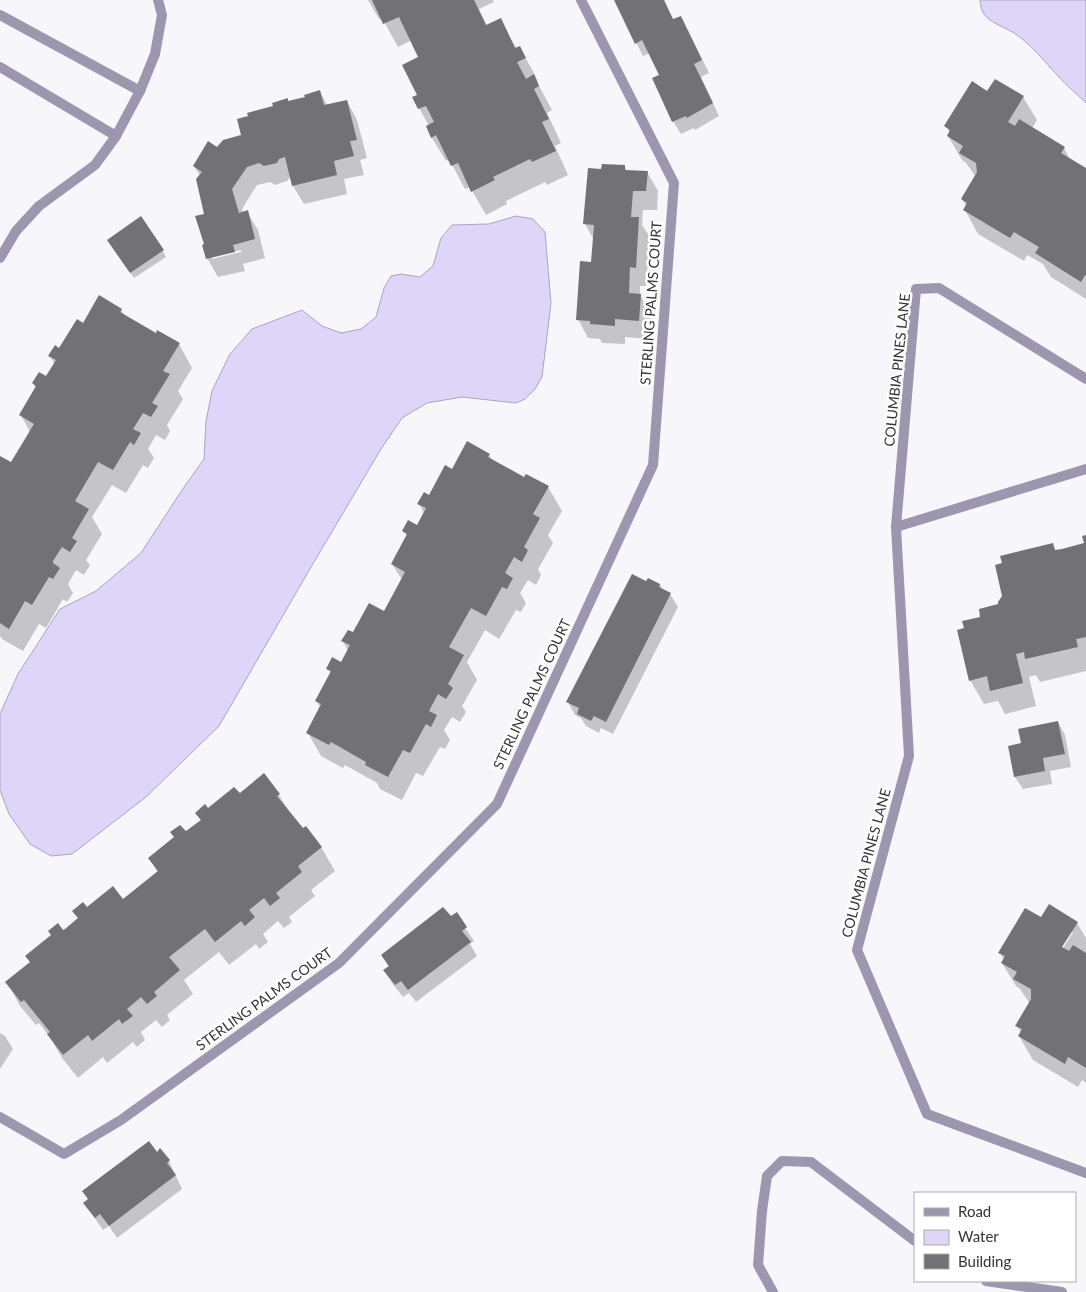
<svg xmlns="http://www.w3.org/2000/svg" width="1086" height="1292" viewBox="0 0 1086 1292" font-family="Lato,sans-serif">
  <style>
    .water { fill: #ded5f9; stroke: #aba4be }
    .shadow { fill: #0003; fill-rule: evenodd }
    .building { fill: #727176 }
    .lines { fill: none; stroke-linecap: round; stroke-linejoin: round }
    .street { stroke: #9c96af; stroke-width: 10 }
    .labels { text-anchor: middle; stroke-width: 5; stroke-linejoin: round; paint-order: stroke }
    .street-label { font-size: 14px; fill: #333335; stroke: #fff }
  </style>
  <rect width="100%" height="100%" fill="#f7f6fb"/>
  <g class="water">
    <path d="M 980,0 L 1086,0 L 1086,103 C 1077,94 1067,86 1058,76 C 1044,61 1031,44 1014,33 C 998,23 981,22 980,0 Z"/>
    <path d="M 516,216 L 533,219 L 545,232 L 551,303 L 542,377 L 535,389 L 525,399 L 516,403 L 462,397 L 427,403 L 402,418 L 381,449 L 311,567 L 219,726 L 146,797 L 72,854 L 51,856 L 30,844 L 9,814 L 0,790 L 0,714 L 18,674 L 60,609 L 96,591 L 141,553 L 182,490 L 204,459 L 206,421 L 212,391 L 230,354 L 252,329 L 302,310 L 322,326 L 341,333 L 361,329 L 376,317 L 384,288 L 391,276 L 401,274 L 420,277 L 433,266 L 441,238 L 452,225 L 489,224 Z"/>
  </g>
  <g class="shadow">
    <path d="M 368,0 L 493,0 L 494,2 L 479,9 L 487,26 L 500,20 L 517,49 L 519,47 L 533,71 L 538,82 L 537,82 L 552,110 L 547,113 L 561,143 L 555,146 L 568,175 L 547,185 L 545,182 L 506,201 L 507,204 L 486,215 L 470,187 L 465,189 L 449,159 L 446,161 L 432,138 L 428,126 L 429,126 L 419,108 L 420,58 L 412,40 L 398,47 L 382,18 L 379,19 Z"/>
    <path d="M 615,0 L 664,0 L 673,20 L 688,30 L 709,73 L 701,77 L 719,116 L 695,130 L 694,128 L 681,134 L 673,121 L 660,75 L 650,53 L 643,56 Z"/>
    <path d="M 320,92 L 328,106 L 347,101 L 357,120 L 367,158 L 360,160 L 364,175 L 344,179 L 347,194 L 304,204 L 293,186 L 291,176 L 287,181 L 275,185 L 270,182 L 257,185 L 242,209 L 244,213 L 247,212 L 258,230 L 265,258 L 243,264 L 245,271 L 218,277 L 207,258 L 206,215 L 200,176 L 194,166 L 217,148 L 243,136 L 288,102 L 306,98 ZM 241,250 L 241,252 L 212,259 L 212,256 Z"/>
    <path d="M 988,92 L 1023,97 L 1037,120 L 1032,128 L 1064,148 L 1071,161 L 1086,170 L 1086,299 L 1051,277 L 1043,264 L 1027,255 L 1024,261 L 978,234 L 965,210 L 967,207 L 962,199 L 976,177 L 966,163 L 962,160 L 948,136 L 950,133 L 946,126 Z"/>
    <path d="M 625,167 L 627,171 L 647,172 L 658,191 L 657,210 L 643,210 L 642,225 L 650,237 L 646,286 L 640,286 L 640,295 L 651,314 L 649,339 L 625,337 L 625,344 L 602,343 L 600,339 L 588,338 L 578,319 L 593,263 L 594,240 L 585,224 L 603,170 Z"/>
    <path d="M 112,247 L 162,250 L 166,257 L 134,278 Z"/>
    <path d="M 121,309 L 125,316 L 156,335 L 179,344 L 192,368 L 178,391 L 183,399 L 167,425 L 170,431 L 165,440 L 156,435 L 148,449 L 154,458 L 148,468 L 143,465 L 126,493 L 112,485 L 92,517 L 102,534 L 86,560 L 90,565 L 84,575 L 76,570 L 68,584 L 73,593 L 67,602 L 63,599 L 46,628 L 39,624 L 23,651 L 2,639 L 0,636 L 0,457 L 11,464 L 30,432 L 21,415 L 36,389 L 33,383 L 47,378 L 55,365 L 50,356 L 60,349 L 84,324 Z"/>
    <path d="M 489,455 L 493,462 L 524,479 L 526,475 L 548,487 L 562,511 L 548,535 L 553,543 L 538,569 L 541,575 L 536,585 L 528,580 L 520,593 L 526,603 L 521,612 L 516,610 L 499,639 L 485,630 L 467,662 L 477,680 L 462,706 L 466,712 L 460,722 L 452,717 L 444,730 L 450,740 L 445,749 L 440,747 L 423,776 L 416,773 L 402,800 L 380,789 L 377,783 L 345,765 L 343,768 L 321,756 L 308,733 L 321,708 L 316,701 L 331,674 L 328,669 L 341,663 L 348,651 L 343,641 L 384,613 L 402,580 L 392,564 L 407,537 L 404,531 L 417,526 L 424,513 L 419,504 L 429,497 L 452,470 Z"/>
    <path d="M 1086,537 L 1086,671 L 1040,682 L 1036,675 L 1029,677 L 1036,706 L 1005,714 L 998,701 L 984,704 L 970,680 L 966,629 L 1000,605 L 1052,545 L 1056,551 L 1085,544 Z"/>
    <path d="M 646,583 L 660,584 L 663,591 L 670,594 L 678,607 L 613,734 L 601,728 L 599,733 L 586,726 L 581,718 L 575,715 L 568,702 Z"/>
    <path d="M 1058,722 L 1065,735 L 1071,767 L 1050,771 L 1052,784 L 1023,789 L 1015,777 Z"/>
    <path d="M 264,775 L 279,795 L 291,815 L 303,830 L 321,847 L 335,871 L 311,890 L 315,896 L 289,917 L 292,922 L 284,928 L 278,921 L 263,934 L 268,942 L 259,949 L 256,944 L 229,965 L 219,952 L 184,980 L 193,994 L 167,1015 L 170,1020 L 162,1027 L 156,1020 L 141,1032 L 145,1040 L 137,1047 L 133,1042 L 107,1063 L 103,1057 L 78,1078 L 62,1058 L 49,1036 L 39,1023 L 36,1025 L 20,1006 L 7,982 L 31,963 L 63,931 L 79,919 L 74,911 L 123,901 L 158,873 L 149,858 L 201,821 L 196,813 L 208,810 L 239,795 Z"/>
    <path d="M 456,914 L 474,941 L 470,944 L 477,956 L 416,1002 L 409,993 L 403,997 L 392,983 L 385,970 L 389,967 L 382,956 Z"/>
    <path d="M 1041,919 L 1077,923 L 1086,938 L 1086,1083 L 1082,1080 L 1078,1087 L 1033,1060 L 1019,1036 L 1021,1033 L 1017,1026 L 1030,1004 L 1020,989 L 1016,986 L 1002,963 L 1004,960 L 1000,953 ZM 1070,932 L 1073,932 L 1060,953 L 1058,952 Z"/>
    <path d="M 0,1033 L 5,1036 L 13,1049 L 0,1069 Z"/>
    <path d="M 156,1154 L 169,1161 L 182,1189 L 117,1238 L 109,1226 L 103,1230 L 85,1204 Z"/>
  </g>
  <g class="building">
    <path d="M 372,0 L 474,0 L 486,25 L 501,18 L 515,48 L 520,46 L 526,58 L 517,62 L 526,79 L 534,74 L 539,86 L 534,89 L 549,119 L 542,122 L 556,151 L 532,162 L 530,159 L 493,177 L 495,180 L 471,192 L 458,163 L 451,166 L 436,135 L 431,138 L 426,126 L 434,122 L 426,106 L 418,109 L 412,97 L 417,95 L 402,65 L 418,57 L 399,17 L 383,24 Z"/>
    <path d="M 614,0 L 664,0 L 673,19 L 681,16 L 702,60 L 694,64 L 713,103 L 687,118 L 686,116 L 672,122 L 652,78 L 659,75 L 642,40 L 635,44 Z"/>
    <path d="M 995,79 L 1024,96 L 1008,122 L 1015,126 L 1019,119 L 1065,147 L 1061,153 L 1086,168 L 1086,276 L 1085,275 L 1081,282 L 1035,253 L 1039,247 L 1014,232 L 1010,238 L 963,210 L 967,203 L 961,199 L 977,172 L 976,163 L 959,153 L 963,146 L 947,136 L 950,130 L 944,126 L 972,81 L 987,91 Z"/>
    <path d="M 320,90 L 324,105 L 347,100 L 357,140 L 350,141 L 354,156 L 334,161 L 337,175 L 292,186 L 285,157 L 279,159 L 277,163 L 264,166 L 259,163 L 247,167 L 232,189 L 239,213 L 248,210 L 255,239 L 233,245 L 235,252 L 206,259 L 202,245 L 204,244 L 195,216 L 204,214 L 196,179 L 202,172 L 193,166 L 208,141 L 217,147 L 223,140 L 241,135 L 237,119 L 248,116 L 247,113 L 273,106 L 272,103 L 288,98 L 288,101 L 305,97 L 304,95 Z"/>
    <path d="M 602,164 L 625,165 L 625,170 L 648,171 L 646,191 L 633,191 L 631,217 L 639,217 L 636,268 L 630,267 L 629,293 L 641,294 L 639,321 L 615,319 L 615,326 L 590,324 L 590,321 L 576,320 L 580,261 L 591,262 L 594,225 L 583,224 L 588,168 L 601,169 Z"/>
    <path d="M 141,216 L 164,250 L 130,273 L 107,240 Z"/>
    <path d="M 99,295 L 122,309 L 120,312 L 156,333 L 157,330 L 180,343 L 163,371 L 170,374 L 152,403 L 158,406 L 151,417 L 143,413 L 133,429 L 141,433 L 134,445 L 130,442 L 113,470 L 98,462 L 75,501 L 89,509 L 72,538 L 77,541 L 70,552 L 62,547 L 53,561 L 53,563 L 60,568 L 53,579 L 49,577 L 32,605 L 25,601 L 9,629 L 0,623 L 0,456 L 11,462 L 34,424 L 19,415 L 36,386 L 32,383 L 39,372 L 46,376 L 56,360 L 48,356 L 55,345 L 59,348 L 77,319 L 83,323 Z"/>
    <path d="M 467,441 L 490,454 L 488,457 L 524,477 L 526,474 L 549,486 L 533,514 L 540,518 L 524,547 L 528,550 L 522,562 L 514,557 L 505,573 L 513,578 L 507,589 L 502,587 L 486,616 L 471,608 L 449,647 L 464,655 L 448,684 L 453,688 L 446,699 L 438,694 L 430,709 L 429,711 L 437,715 L 431,727 L 426,724 L 410,753 L 403,750 L 388,777 L 365,765 L 366,762 L 331,742 L 329,745 L 306,733 L 321,704 L 315,701 L 331,671 L 326,669 L 332,657 L 341,662 L 350,645 L 341,641 L 348,630 L 353,632 L 369,603 L 384,611 L 405,572 L 391,564 L 407,534 L 402,531 L 408,520 L 417,525 L 426,508 L 417,504 L 424,492 L 429,495 L 445,465 L 452,469 Z"/>
    <path d="M 1086,535 L 1086,637 L 1076,639 L 1078,647 L 1025,659 L 1024,652 L 1016,654 L 1023,683 L 990,691 L 987,676 L 969,681 L 957,630 L 964,628 L 962,621 L 980,617 L 979,609 L 998,604 L 998,602 L 1002,596 L 995,565 L 1002,563 L 1000,556 L 1053,543 L 1055,550 L 1062,549 L 1084,543 L 1082,536 Z"/>
    <path d="M 632,574 L 646,581 L 648,578 L 660,584 L 659,587 L 671,593 L 606,722 L 594,716 L 591,721 L 577,714 L 579,708 L 566,702 Z"/>
    <path d="M 1058,721 L 1065,754 L 1043,758 L 1045,771 L 1014,777 L 1008,746 L 1021,743 L 1018,729 Z"/>
    <path d="M 264,773 L 280,794 L 277,796 L 303,828 L 306,826 L 322,847 L 298,866 L 302,872 L 276,893 L 280,898 L 270,906 L 264,898 L 249,910 L 255,917 L 245,926 L 241,921 L 215,942 L 205,929 L 169,957 L 180,970 L 154,992 L 157,996 L 147,1004 L 141,997 L 127,1009 L 133,1016 L 122,1024 L 119,1019 L 92,1041 L 88,1035 L 63,1055 L 47,1034 L 50,1032 L 24,1000 L 21,1002 L 5,982 L 30,962 L 25,956 L 51,935 L 48,931 L 58,923 L 63,930 L 65,929 L 78,918 L 72,911 L 83,902 L 87,907 L 113,886 L 123,899 L 158,871 L 148,858 L 174,837 L 170,832 L 180,825 L 186,831 L 201,820 L 195,813 L 205,804 L 208,808 L 234,787 L 240,793 Z"/>
    <path d="M 1049,904 L 1078,922 L 1062,947 L 1069,951 L 1073,945 L 1086,953 L 1086,1068 L 1068,1057 L 1065,1064 L 1018,1036 L 1022,1029 L 1015,1026 L 1031,999 L 1031,989 L 1013,979 L 1017,972 L 1001,963 L 1005,956 L 998,953 L 1025,908 L 1041,917 Z"/>
    <path d="M 443,907 L 451,916 L 457,912 L 467,927 L 462,931 L 471,942 L 408,990 L 401,981 L 395,985 L 383,970 L 389,966 L 381,955 Z"/>
    <path d="M 149,1141 L 157,1152 L 160,1148 L 170,1160 L 167,1163 L 176,1175 L 109,1226 L 100,1214 L 95,1218 L 83,1203 L 88,1199 L 82,1191 Z"/>
  </g>
  <g class="lines">
    <g class="street">
      <path d="M 0,15 L 140,91"/>
      <path d="M 0,67 L 116,136"/>
      <path d="M 0,258 L 16,231 L 39,206 L 95,165 L 116,136 L 140,91 L 155,54 L 162,15 L 158,0"/>
      <path d="M 1086,379 L 939,288 L 916,289 L 896,527 L 909,756 L 857,950 L 927,1114 L 1086,1173"/>
      <path d="M 896,527 L 1086,469"/>
      <path d="M 0,1117 L 64,1154 L 121,1120 L 339,963 L 497,804 L 653,465 L 674,183 L 581,0"/>
      <path d="M 986,1281 L 1062,1292"/>
      <path d="M 773,1292 L 758,1265 L 762,1211 L 767,1176 L 782,1161 L 811,1162 L 915,1241"/>
    </g>
  </g>
  <g class="labels">
    <g class="street-label">
      <text transform="translate(651 303) rotate(-86)" y="5">STERLING PALMS COURT</text>
      <text transform="translate(897 370) rotate(-84)" y="5">COLUMBIA PINES LANE</text>
      <text transform="translate(532 694) rotate(-65)" y="5">STERLING PALMS COURT</text>
      <text transform="translate(866 863) rotate(-75)" y="5">COLUMBIA PINES LANE</text>
      <text transform="translate(264 999) rotate(-36)" y="5">STERLING PALMS COURT</text>
    </g>
  </g>
  <rect x="914" y="1192" width="162" height="90" fill="#ffffff" stroke="#adadae"/>
  <rect x="924" y="1208" width="25" height="8" fill="#9c96af" stroke="#adadae"/>
  <text x="958" y="1217" font-size="15" fill="#333335">Road</text>
  <rect x="924" y="1230" width="25" height="15" fill="#ded5f9" stroke="#adadae"/>
  <text x="958" y="1242" font-size="15" fill="#333335">Water</text>
  <rect x="924" y="1254" width="25" height="15" fill="#727176" stroke="#adadae"/>
  <text x="958" y="1267" font-size="15" fill="#333335">Building</text>
</svg>
